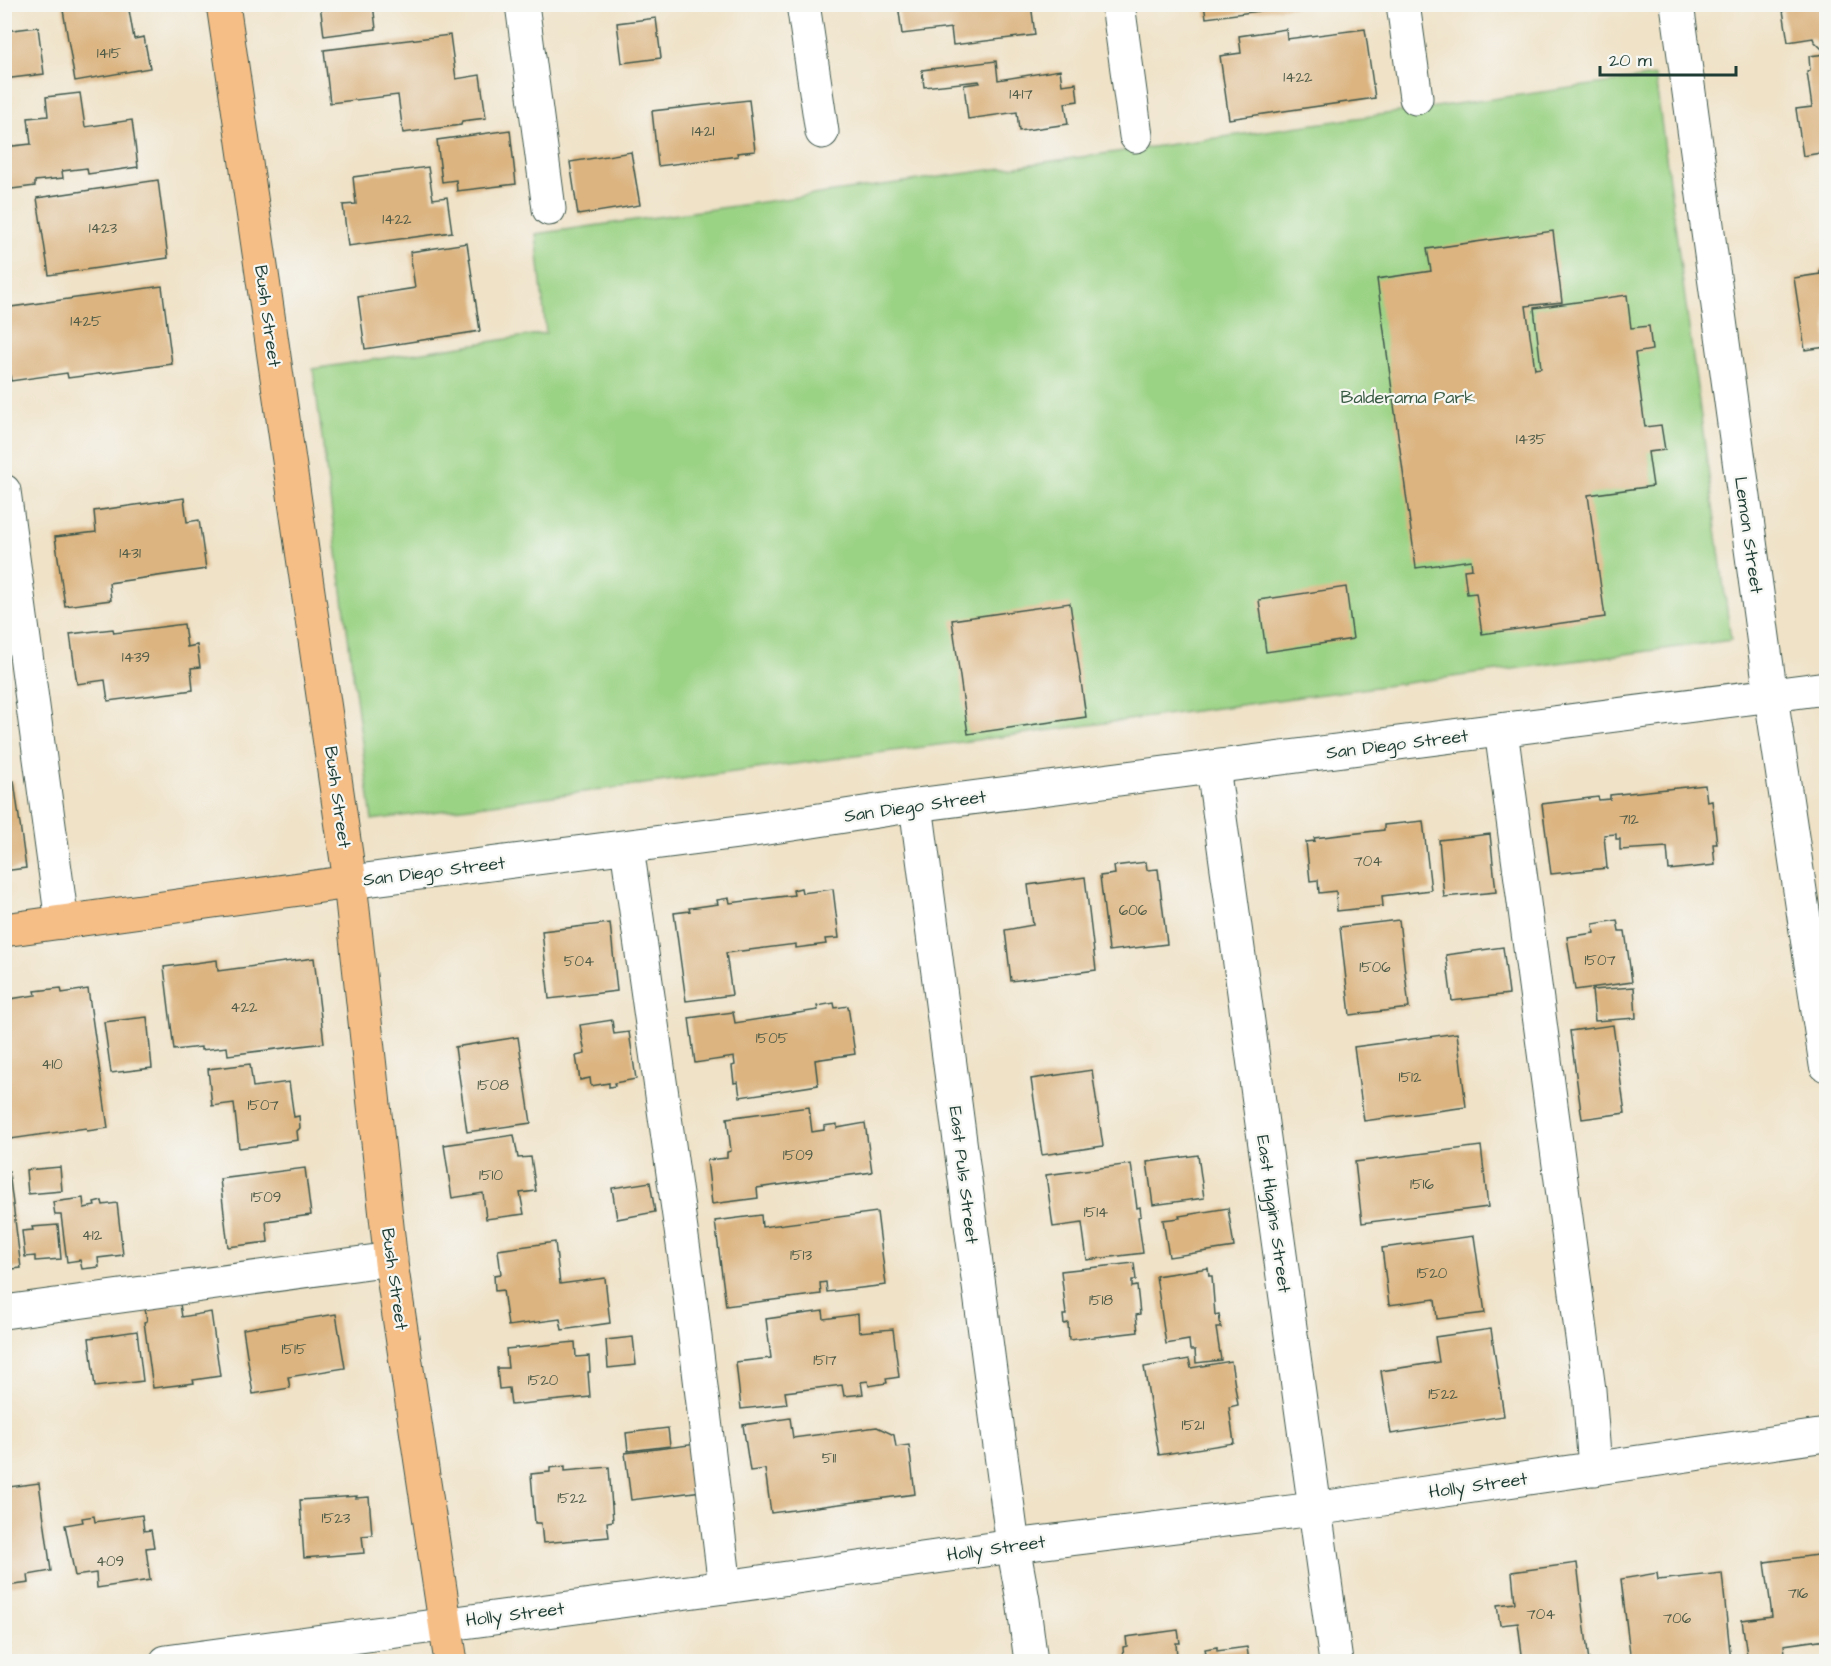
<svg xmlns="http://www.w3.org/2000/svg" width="1831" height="1666" viewBox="0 0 1831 1666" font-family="'Architects Daughter',sans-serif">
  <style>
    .green { fill: #9bd385; stroke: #5d885c; stroke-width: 1.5 }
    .building { fill: #dbb480 }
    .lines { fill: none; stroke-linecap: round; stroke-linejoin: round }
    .minor-casing { stroke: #3e564a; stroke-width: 35 }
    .major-casing { stroke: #3e564a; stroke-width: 35 }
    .minor { stroke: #fff; stroke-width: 33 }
    .major { stroke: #f6be87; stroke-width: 33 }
    .labels { text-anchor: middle; stroke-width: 4.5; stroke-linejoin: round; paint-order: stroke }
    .number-label { font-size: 15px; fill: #4e5b47 }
    .street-label { font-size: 18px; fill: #1f3d34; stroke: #f6f6f2 }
    .park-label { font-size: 18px; fill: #385b44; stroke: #f6f6f2 }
  </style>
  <rect width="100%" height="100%" fill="#f6f6f2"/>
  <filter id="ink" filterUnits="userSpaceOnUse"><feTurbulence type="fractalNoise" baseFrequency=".0167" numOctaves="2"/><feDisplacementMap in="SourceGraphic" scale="12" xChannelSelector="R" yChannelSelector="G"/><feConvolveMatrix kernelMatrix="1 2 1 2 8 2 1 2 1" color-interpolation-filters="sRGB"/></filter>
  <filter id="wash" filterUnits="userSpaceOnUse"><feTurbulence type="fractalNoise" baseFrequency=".008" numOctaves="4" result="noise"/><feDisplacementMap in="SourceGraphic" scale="24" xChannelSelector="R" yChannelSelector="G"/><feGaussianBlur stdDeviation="1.35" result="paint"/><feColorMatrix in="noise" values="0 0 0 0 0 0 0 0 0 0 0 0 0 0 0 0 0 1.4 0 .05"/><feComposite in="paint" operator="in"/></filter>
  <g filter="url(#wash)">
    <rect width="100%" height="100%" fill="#efe2c7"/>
    <path class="green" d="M 1655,76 L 1731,640 L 372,820 L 313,369 L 546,333 L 536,234 Z"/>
    <g id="blocks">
      <g class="building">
        <path d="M 62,4 L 128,4 L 134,39 L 144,37 L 150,68 L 75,81 Z"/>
        <path d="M 320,4 L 373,4 L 376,29 L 324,36 Z"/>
        <path d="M 898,4 L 1031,4 L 1035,35 L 953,45 L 951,28 L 902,34 Z"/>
        <path d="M 1204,4 L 1299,4 L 1299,6 L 1206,18 Z"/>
        <path d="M 1782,4 L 1826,4 L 1826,49 L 1822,49 L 1814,41 L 1813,38 L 1788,42 Z"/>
        <path d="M 656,18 L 661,58 L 622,63 L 617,23 Z"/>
        <path d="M 38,27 L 44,74 L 4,79 L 4,31 Z"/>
        <path d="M 1286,29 L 1287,39 L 1365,29 L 1375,98 L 1229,119 L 1220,56 L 1241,53 L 1239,36 Z"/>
        <path d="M 450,35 L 456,79 L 480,75 L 486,118 L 462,121 L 461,125 L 403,133 L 398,95 L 330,103 L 324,50 Z"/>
        <path d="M 1826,54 L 1826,152 L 1803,156 L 1796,109 L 1812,107 L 1807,72 L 1810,71 L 1809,56 Z"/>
        <path d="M 996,61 L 998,80 L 1060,70 L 1062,85 L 1076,83 L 1078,101 L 1065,103 L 1068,124 L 1019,131 L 1017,112 L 968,119 L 964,85 L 980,83 L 979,81 L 924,87 L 922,70 Z"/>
        <path d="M 80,93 L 85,127 L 132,120 L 138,167 L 88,174 L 87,168 L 62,171 L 63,178 L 35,181 L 35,186 L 4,190 L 4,147 L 31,144 L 28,118 L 48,116 L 46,97 Z"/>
        <path d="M 749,100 L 755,151 L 737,153 L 738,156 L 658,166 L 652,111 Z"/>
        <path d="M 510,130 L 516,184 L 457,191 L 456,180 L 442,182 L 437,140 Z"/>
        <path d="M 631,152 L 640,205 L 578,215 L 570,162 Z"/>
        <path d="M 428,167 L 433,199 L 447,197 L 452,232 L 348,246 L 343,205 L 356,204 L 353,177 Z"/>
        <path d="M 158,180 L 168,258 L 49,275 L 37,198 Z"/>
        <path d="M 1553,231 L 1562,302 L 1526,306 L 1535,369 L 1541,368 L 1534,308 L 1627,295 L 1631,328 L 1649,326 L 1652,350 L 1635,353 L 1645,427 L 1661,425 L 1665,450 L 1648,452 L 1653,486 L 1588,495 L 1605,617 L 1482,634 L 1476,593 L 1467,594 L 1464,570 L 1472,569 L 1471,560 L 1416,568 L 1377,279 L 1431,271 L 1427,249 Z"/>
        <path d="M 467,243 L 480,331 L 365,349 L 358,297 L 415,288 L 410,252 Z"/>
        <path d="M 1826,268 L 1826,347 L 1805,350 L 1794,278 L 1820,274 L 1820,269 Z"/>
        <path d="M 162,286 L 172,364 L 68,378 L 67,373 L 11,381 L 4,334 L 4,308 Z"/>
        <path d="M 184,498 L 187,522 L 199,520 L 206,569 L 109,583 L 111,600 L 65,606 L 55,537 L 96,532 L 94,511 Z"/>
        <path d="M 1346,587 L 1353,639 L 1266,652 L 1259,600 Z"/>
        <path d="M 1070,603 L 1086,717 L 968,734 L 952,620 Z"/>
        <path d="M 184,624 L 187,647 L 197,645 L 200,667 L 191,668 L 193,690 L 108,701 L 105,680 L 77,684 L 70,634 L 113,629 L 114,633 Z"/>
        <path d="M 14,781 L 26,868 L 4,871 L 4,782 Z"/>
        <path d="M 1705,785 L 1707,802 L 1712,801 L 1717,844 L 1713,844 L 1715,865 L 1669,870 L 1667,847 L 1620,850 L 1620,839 L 1616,839 L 1616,834 L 1604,835 L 1607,868 L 1551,874 L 1542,804 L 1598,797 L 1599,800 L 1610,799 L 1610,795 Z"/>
        <path d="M 1423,821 L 1431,890 L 1382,896 L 1383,906 L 1337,911 L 1336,891 L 1319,893 L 1318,880 L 1310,881 L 1306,842 L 1315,841 L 1314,838 L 1384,830 L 1384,825 Z"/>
        <path d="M 1490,834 L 1496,892 L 1444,897 L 1439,840 Z"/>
        <path d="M 1146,862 L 1147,870 L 1158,869 L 1167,944 L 1109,951 L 1100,876 L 1115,874 L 1114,866 Z"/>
        <path d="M 1085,877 L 1096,970 L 1011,981 L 1005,930 L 1033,925 L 1028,885 Z"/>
        <path d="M 801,888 L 802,893 L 833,889 L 839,938 L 825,939 L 826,944 L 796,948 L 796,944 L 726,953 L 732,995 L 686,1001 L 674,913 L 690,911 L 689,908 L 718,904 L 717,900 L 729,898 L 730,903 L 794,895 L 793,890 Z"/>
        <path d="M 1399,920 L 1409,1008 L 1350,1015 L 1340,927 Z"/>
        <path d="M 1617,920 L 1619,931 L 1625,931 L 1632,982 L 1575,990 L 1567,937 L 1594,933 L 1593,924 Z"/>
        <path d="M 610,923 L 617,991 L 549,999 L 542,931 Z"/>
        <path d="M 1503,947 L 1509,994 L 1452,1001 L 1446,955 Z"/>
        <path d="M 314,958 L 324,1043 L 228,1055 L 227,1047 L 201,1050 L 201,1047 L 174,1050 L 164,967 L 217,960 L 218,971 Z"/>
        <path d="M 1634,987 L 1636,1018 L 1595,1021 L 1592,990 Z"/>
        <path d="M 61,988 L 62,993 L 88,989 L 108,1128 L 87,1131 L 86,1128 L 4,1140 L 4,1000 L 36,995 L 35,991 Z"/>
        <path d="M 834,1003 L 835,1008 L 848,1006 L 855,1054 L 815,1060 L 818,1085 L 740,1097 L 738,1082 L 734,1083 L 732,1066 L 735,1065 L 734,1057 L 695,1063 L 689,1018 L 733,1012 L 735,1023 L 818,1010 L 817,1006 Z"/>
        <path d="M 147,1017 L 152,1068 L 111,1073 L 104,1022 Z"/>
        <path d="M 612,1020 L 614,1034 L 629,1032 L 636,1079 L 614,1083 L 615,1086 L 609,1087 L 609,1083 L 591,1086 L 590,1078 L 580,1080 L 576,1056 L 585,1054 L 580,1025 Z"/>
        <path d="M 1613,1025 L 1625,1113 L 1582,1119 L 1570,1031 Z"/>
        <path d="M 1457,1033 L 1466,1107 L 1364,1121 L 1354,1047 Z"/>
        <path d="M 518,1037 L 531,1123 L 467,1132 L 455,1047 Z"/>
        <path d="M 250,1064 L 253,1087 L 289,1082 L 294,1117 L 299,1116 L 300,1128 L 297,1131 L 298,1140 L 239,1148 L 234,1103 L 212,1106 L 208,1069 Z"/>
        <path d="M 1092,1070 L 1103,1146 L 1042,1155 L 1031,1079 Z"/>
        <path d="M 809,1107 L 812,1132 L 824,1130 L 824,1126 L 837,1124 L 837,1128 L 865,1123 L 872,1172 L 757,1188 L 758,1198 L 712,1204 L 707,1160 L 727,1158 L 727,1152 L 731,1151 L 727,1118 Z"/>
        <path d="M 514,1135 L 518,1158 L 531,1157 L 536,1191 L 520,1193 L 524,1214 L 486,1219 L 483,1193 L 452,1198 L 444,1145 Z"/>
        <path d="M 1481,1146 L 1488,1207 L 1362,1223 L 1355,1162 Z"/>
        <path d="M 1198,1155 L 1204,1198 L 1153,1205 L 1147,1162 Z"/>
        <path d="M 1131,1164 L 1137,1208 L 1140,1207 L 1141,1216 L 1138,1217 L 1143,1253 L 1087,1260 L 1082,1223 L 1053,1227 L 1046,1175 Z"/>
        <path d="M 60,1167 L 62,1191 L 28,1194 L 26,1170 Z"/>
        <path d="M 305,1168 L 311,1215 L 266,1221 L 268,1242 L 228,1247 L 220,1179 Z"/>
        <path d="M 4,1172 L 9,1172 L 21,1268 L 4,1270 Z"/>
        <path d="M 650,1182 L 655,1212 L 617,1219 L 612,1188 Z"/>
        <path d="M 83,1198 L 84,1208 L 95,1206 L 94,1203 L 102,1201 L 103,1205 L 117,1203 L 123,1255 L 98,1258 L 99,1267 L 82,1269 L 80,1260 L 67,1262 L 61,1215 L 55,1215 L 53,1202 Z"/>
        <path d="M 1228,1208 L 1234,1247 L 1169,1257 L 1163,1220 L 1180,1218 L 1179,1216 Z"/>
        <path d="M 877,1212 L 886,1285 L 827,1292 L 826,1282 L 820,1283 L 821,1294 L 726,1306 L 715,1221 L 761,1215 L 762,1227 Z"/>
        <path d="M 58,1225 L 61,1259 L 35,1261 L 35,1256 L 25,1257 L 22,1231 L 33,1230 L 32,1227 Z"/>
        <path d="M 1474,1236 L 1485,1313 L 1437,1319 L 1435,1299 L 1389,1305 L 1382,1248 Z"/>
        <path d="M 555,1242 L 560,1284 L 605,1278 L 610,1323 L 562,1330 L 560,1319 L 508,1326 L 503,1290 L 495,1291 L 494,1275 L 501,1274 L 498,1250 Z"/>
        <path d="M 1134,1263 L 1136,1280 L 1132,1280 L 1132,1287 L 1137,1286 L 1140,1314 L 1136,1315 L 1138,1332 L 1069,1340 L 1068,1323 L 1064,1324 L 1063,1315 L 1066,1315 L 1061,1271 Z"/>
        <path d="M 1208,1268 L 1209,1276 L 1212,1276 L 1215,1315 L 1219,1314 L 1221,1328 L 1216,1328 L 1221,1360 L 1196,1363 L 1195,1350 L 1190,1350 L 1189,1340 L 1166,1344 L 1156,1276 Z"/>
        <path d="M 180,1304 L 182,1317 L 211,1312 L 220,1376 L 193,1380 L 194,1383 L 153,1388 L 144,1322 L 147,1321 L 145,1309 Z"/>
        <path d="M 823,1311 L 824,1319 L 858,1314 L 859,1332 L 893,1329 L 899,1377 L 886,1379 L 887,1383 L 869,1386 L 868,1381 L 861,1382 L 863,1394 L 844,1396 L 842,1385 L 785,1392 L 787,1404 L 741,1409 L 736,1362 L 771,1358 L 766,1319 Z"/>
        <path d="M 336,1314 L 345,1368 L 288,1377 L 290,1388 L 253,1394 L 243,1329 Z"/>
        <path d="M 1491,1329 L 1504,1416 L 1391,1434 L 1381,1371 L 1439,1362 L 1435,1337 Z"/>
        <path d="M 137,1331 L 143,1381 L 95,1387 L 89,1338 Z"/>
        <path d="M 633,1337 L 636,1365 L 608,1368 L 606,1340 Z"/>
        <path d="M 575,1342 L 576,1357 L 589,1356 L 590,1372 L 588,1372 L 590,1397 L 511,1405 L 509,1388 L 499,1389 L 497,1368 L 508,1368 L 506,1349 Z"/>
        <path d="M 1189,1359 L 1191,1368 L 1231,1361 L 1238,1405 L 1229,1407 L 1234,1443 L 1159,1455 L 1144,1367 Z"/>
        <path d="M 790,1418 L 793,1438 L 877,1427 L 894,1435 L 896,1447 L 909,1445 L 915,1494 L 771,1513 L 765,1469 L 750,1471 L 743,1425 Z"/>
        <path d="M 668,1428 L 670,1446 L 628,1451 L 626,1433 Z"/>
        <path d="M 697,1444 L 702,1491 L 631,1500 L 625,1453 Z"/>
        <path d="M 4,1460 L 9,1487 L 39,1483 L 51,1571 L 28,1575 L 29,1583 L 7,1586 L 7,1584 L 4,1584 Z"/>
        <path d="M 565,1466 L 565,1471 L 609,1467 L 613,1521 L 607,1522 L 609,1537 L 543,1543 L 541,1523 L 535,1523 L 531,1474 L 550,1472 L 550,1468 Z"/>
        <path d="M 357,1496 L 356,1498 L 369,1497 L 372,1535 L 362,1536 L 364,1553 L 304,1558 L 300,1500 Z"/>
        <path d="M 142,1515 L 144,1531 L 151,1530 L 154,1547 L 146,1548 L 150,1580 L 97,1588 L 96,1573 L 75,1576 L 65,1525 L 83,1522 L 82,1518 L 94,1516 L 95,1522 Z"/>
        <path d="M 1824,1554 L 1826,1570 L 1826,1639 L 1784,1645 L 1786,1662 L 1748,1662 L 1742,1620 L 1772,1616 L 1765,1562 Z"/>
        <path d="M 1577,1563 L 1589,1662 L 1523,1662 L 1518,1623 L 1500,1625 L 1497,1605 L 1515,1603 L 1512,1572 Z"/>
        <path d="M 1657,1573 L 1658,1580 L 1722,1573 L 1731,1662 L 1631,1662 L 1621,1579 Z"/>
        <path d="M 1178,1630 L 1180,1643 L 1176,1643 L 1177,1657 L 1206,1653 L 1205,1649 L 1217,1647 L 1217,1651 L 1247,1647 L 1249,1662 L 1124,1662 L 1123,1647 L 1127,1646 L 1126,1637 Z"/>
      </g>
    </g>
  </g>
  <g filter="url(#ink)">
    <use href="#blocks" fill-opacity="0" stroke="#3e564a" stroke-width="1.5"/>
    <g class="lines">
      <defs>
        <g id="minor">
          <path d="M 522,4 L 549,209"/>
          <path d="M 803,4 L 822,132"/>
          <path d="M 1118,4 L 1136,136"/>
          <path d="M 1403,4 L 1416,98"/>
          <path d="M 1677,4 L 1771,696 L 1826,1065"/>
          <path d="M 4,491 L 62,922"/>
          <path d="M 1501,730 L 1589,1390 L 1595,1469"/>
          <path d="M 1213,767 L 1336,1662"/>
          <path d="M 916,805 L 1013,1546 L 1023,1600 L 1031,1662"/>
          <path d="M 627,847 L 689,1287 L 725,1587"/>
          <path d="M 350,882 L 754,830 L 916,805 L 1826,688"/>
          <path d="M 4,1312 L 391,1259"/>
          <path d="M 166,1662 L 725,1587 L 1013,1546 L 1314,1509 L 1826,1435"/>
        </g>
        <g id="major">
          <path d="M 223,4 L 350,882 L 391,1263 L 451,1662"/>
          <path d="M 4,930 L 350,882"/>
        </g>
      </defs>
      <use href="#minor" class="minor-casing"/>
      <use href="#major" class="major-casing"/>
      <use href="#minor" class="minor"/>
      <use href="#major" class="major"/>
    </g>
  </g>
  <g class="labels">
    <g class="number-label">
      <text x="109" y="58">1415</text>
      <text x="1298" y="82">1422</text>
      <text x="1021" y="99">1417</text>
      <text x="703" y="136">1421</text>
      <text x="397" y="224">1422</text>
      <text x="103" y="233">1423</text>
      <text x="86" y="326">1425</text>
      <text x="1531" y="444">1435</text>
      <text x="130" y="558">1431</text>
      <text x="136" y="662">1439</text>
      <text x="1629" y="824">712</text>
      <text x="1368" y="866">704</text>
      <text x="1133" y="915">606</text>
      <text x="1600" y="965">1507</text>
      <text x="579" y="966">504</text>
      <text x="1375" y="972">1506</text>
      <text x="244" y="1012">422</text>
      <text x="772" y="1043">1505</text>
      <text x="52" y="1069">410</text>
      <text x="1410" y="1082">1512</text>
      <text x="493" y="1090">1508</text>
      <text x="263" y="1110">1507</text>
      <text x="798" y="1160">1509</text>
      <text x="491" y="1180">1510</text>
      <text x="1422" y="1189">1516</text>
      <text x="266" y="1202">1509</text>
      <text x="1096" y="1217">1514</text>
      <text x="92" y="1240">412</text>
      <text x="801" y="1260">1513</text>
      <text x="1432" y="1278">1520</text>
      <text x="1101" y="1305">1518</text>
      <text x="294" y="1354">1515</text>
      <text x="825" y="1365">1517</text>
      <text x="543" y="1385">1520</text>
      <text x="1443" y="1399">1522</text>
      <text x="1193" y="1430">1521</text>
      <text x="829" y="1463">511</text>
      <text x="572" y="1503">1522</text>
      <text x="336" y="1523">1523</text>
      <text x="110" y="1566">409</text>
      <text x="1798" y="1598">716</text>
      <text x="1541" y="1619">704</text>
      <text x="1677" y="1623">706</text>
    </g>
    <g class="street-label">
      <text transform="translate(268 316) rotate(82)" y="6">Bush Street</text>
      <text transform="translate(1749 535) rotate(82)" y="6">Lemon Street</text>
      <text transform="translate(1397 744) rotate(-7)" y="6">San Diego Street</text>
      <text transform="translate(338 797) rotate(82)" y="6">Bush Street</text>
      <text transform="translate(915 806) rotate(-8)" y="6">San Diego Street</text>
      <text transform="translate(434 871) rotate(-7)" y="6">San Diego Street</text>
      <text transform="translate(964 1175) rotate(83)" y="6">East Puls Street</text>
      <text transform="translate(1274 1214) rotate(82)" y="6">East Higgins Street</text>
      <text transform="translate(395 1279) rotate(82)" y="6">Bush Street</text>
      <text transform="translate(1478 1485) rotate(-8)" y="6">Holly Street</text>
      <text transform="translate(996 1548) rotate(-8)" y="6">Holly Street</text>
      <text transform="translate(515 1614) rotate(-7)" y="6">Holly Street</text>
    </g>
    <g class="park-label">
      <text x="1408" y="403">Balderama Park</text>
    </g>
  </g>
  <rect width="1831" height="1666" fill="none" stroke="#f6f6f2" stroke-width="24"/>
  <path d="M1600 66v9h136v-9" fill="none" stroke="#1f3d34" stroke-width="3"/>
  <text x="1609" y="66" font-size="18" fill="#1f3d34" stroke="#f6f6f2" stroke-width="4.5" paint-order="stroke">20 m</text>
</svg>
